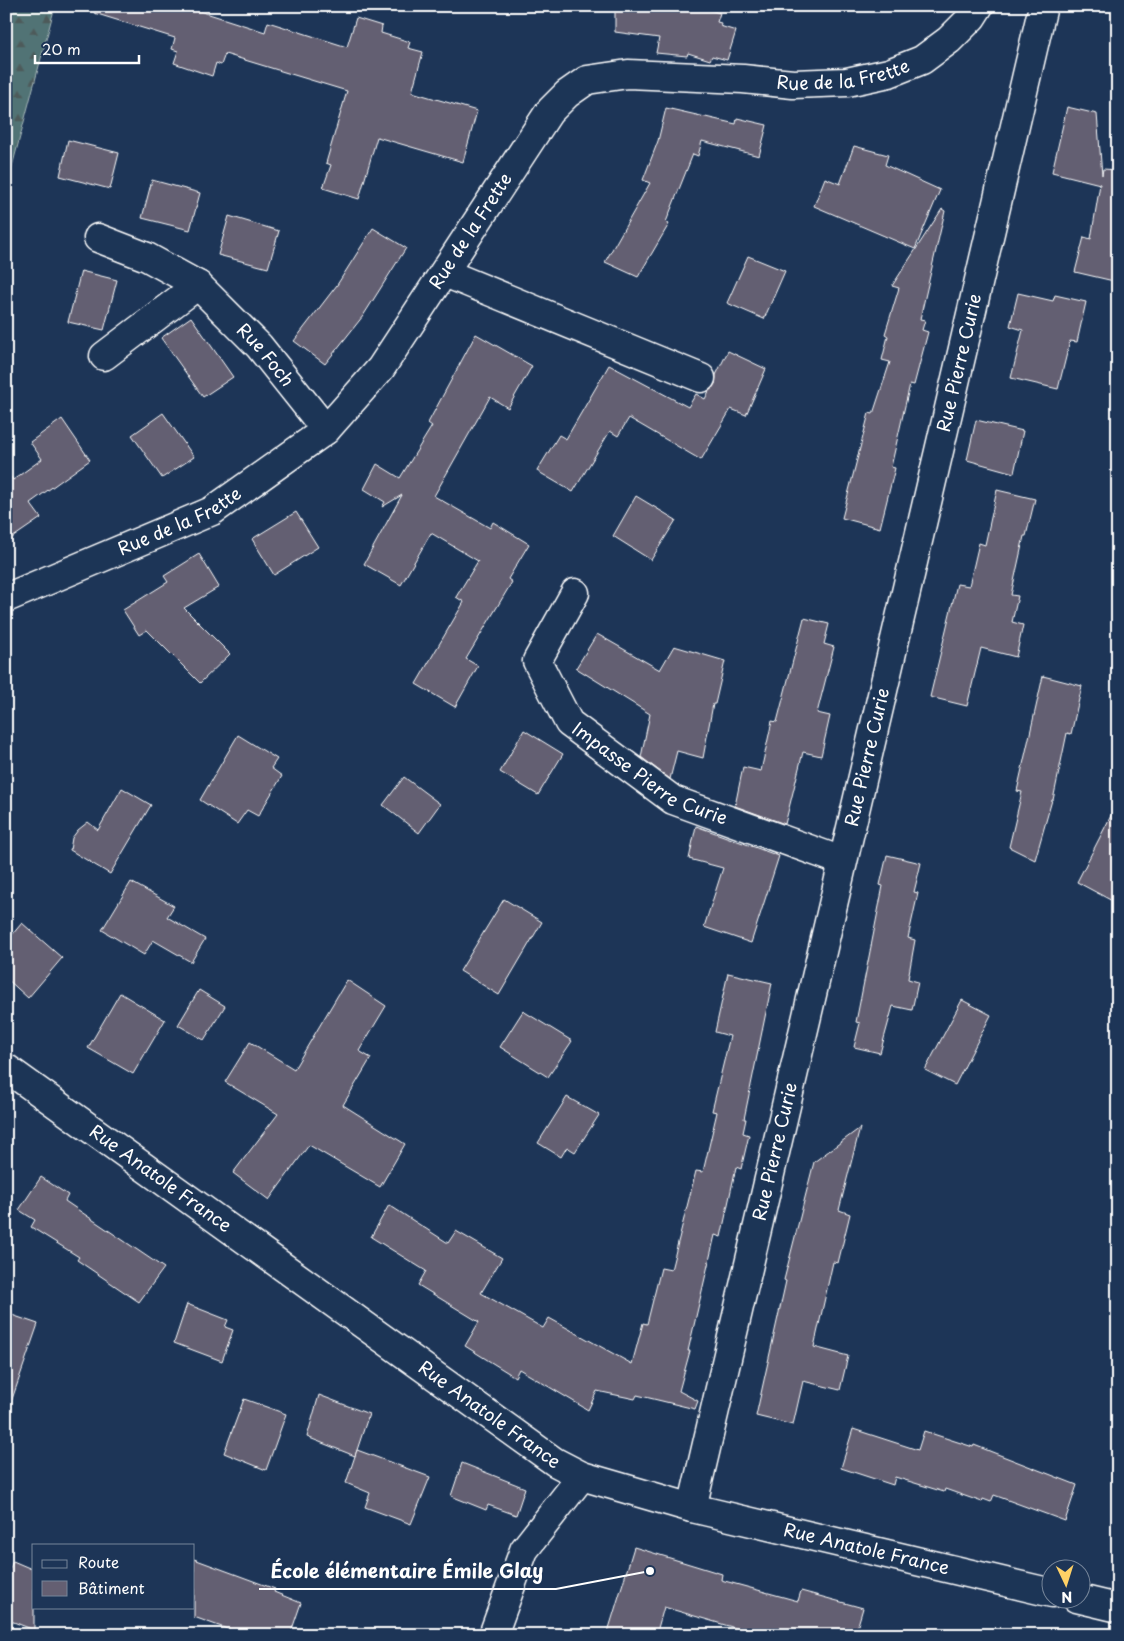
<svg xmlns="http://www.w3.org/2000/svg" width="1124" height="1641" viewBox="0 0 1124 1641" font-family="'Playpen Sans',sans-serif">
  <style>
    .forest { fill: url(#forest-firs); stroke: #a8b9ba }
    .building { fill: #645f72; stroke: #fff }
    .lines { fill: none; stroke-linecap: round; stroke-linejoin: round }
    .street-casing { stroke: #fff; stroke-width: 31 }
    .street { stroke: #1d3557; stroke-width: 28 }
    .labels { text-anchor: middle; stroke-width: 4; stroke-linejoin: round; paint-order: stroke }
    .street-label { font-size: 18px; fill: #fff; stroke: #1d3557 }
    .leader { fill: none; stroke: #fff; stroke-width: 2 }
    .callout-dot { fill: #fff; stroke: #1d3557; stroke-width: 2 }
    .callout-label { font-size: 19px; text-anchor: middle; font-weight: bold; fill: #fff; stroke: #1d3557; stroke-width: 4; stroke-linejoin: round; paint-order: stroke }
  </style>
  <defs>
    <pattern id="forest-firs" width="22" height="20" patternUnits="userSpaceOnUse" patternTransform="scale(1.25)"><rect width="22" height="20" fill="#517374"/><path d="M5 1l3.5 6h-7zM16 11l3.5 6h-7z" fill="#4e5a5a"/></pattern>
  </defs>
  <rect width="100%" height="100%" fill="#1d3557"/>
  <filter id="ink" filterUnits="userSpaceOnUse"><feTurbulence type="fractalNoise" baseFrequency=".02" numOctaves="2"/><feDisplacementMap in="SourceGraphic" scale="10" xChannelSelector="R" yChannelSelector="G"/><feConvolveMatrix kernelMatrix="1 2 1 2 8 2 1 2 1" color-interpolation-filters="sRGB"/></filter>
  <g filter="url(#ink)">
    <path class="forest" d="M 6,6 L 55,6 L 6,189 Z"/>
    <g class="building">
      <path d="M 95,6 L 184,6 L 265,32 L 268,22 L 347,47 L 356,18 L 382,26 L 381,33 L 410,42 L 408,48 L 423,52 L 412,92 L 477,111 L 463,162 L 377,137 L 359,199 L 323,188 L 331,165 L 326,163 L 347,91 L 225,54 L 221,65 L 216,63 L 212,76 L 174,63 L 178,51 L 172,49 L 175,38 L 94,13 Z"/>
      <path d="M 615,6 L 710,6 L 710,10 L 720,13 L 717,22 L 721,23 L 720,26 L 736,31 L 727,60 L 712,56 L 710,60 L 688,53 L 687,56 L 656,53 L 659,38 L 615,32 Z"/>
      <path d="M 1067,107 L 1097,114 L 1102,175 L 1103,169 L 1118,170 L 1118,282 L 1075,272 L 1084,237 L 1091,239 L 1100,184 L 1052,172 Z"/>
      <path d="M 666,108 L 736,124 L 737,118 L 767,125 L 759,156 L 702,141 L 698,156 L 693,154 L 666,222 L 669,224 L 638,277 L 605,262 L 650,183 L 643,180 L 658,141 Z"/>
      <path d="M 68,140 L 119,153 L 110,189 L 60,176 Z"/>
      <path d="M 854,146 L 888,155 L 885,165 L 940,190 L 915,249 L 814,206 L 825,178 L 840,184 Z"/>
      <path d="M 152,180 L 200,193 L 190,230 L 142,218 Z"/>
      <path d="M 942,209 L 945,211 L 920,319 L 925,320 L 922,330 L 928,332 L 914,385 L 910,384 L 891,467 L 895,468 L 880,528 L 842,518 L 869,413 L 873,414 L 890,362 L 882,360 L 888,336 L 885,334 L 899,288 L 892,286 Z"/>
      <path d="M 229,216 L 279,231 L 268,268 L 218,255 Z"/>
      <path d="M 373,228 L 406,248 L 363,316 L 325,364 L 294,341 L 337,285 Z"/>
      <path d="M 748,256 L 785,271 L 764,319 L 727,303 Z"/>
      <path d="M 81,271 L 117,280 L 104,330 L 68,322 Z"/>
      <path d="M 1018,293 L 1053,301 L 1055,295 L 1086,302 L 1077,342 L 1070,341 L 1058,389 L 1011,378 L 1023,330 L 1010,326 Z"/>
      <path d="M 191,317 L 233,377 L 203,397 L 161,338 Z"/>
      <path d="M 476,334 L 532,366 L 508,408 L 490,397 L 434,496 L 490,528 L 493,522 L 529,544 L 508,579 L 512,582 L 466,659 L 478,666 L 455,707 L 416,684 L 464,602 L 456,597 L 478,561 L 431,533 L 401,585 L 364,564 L 402,495 L 382,507 L 385,502 L 364,489 L 377,464 L 400,478 L 432,426 L 428,423 Z"/>
      <path d="M 728,351 L 766,369 L 746,415 L 731,409 L 701,460 L 629,418 L 618,436 L 610,431 L 573,492 L 537,471 L 559,435 L 566,439 L 609,365 L 688,407 L 696,394 L 705,399 L 709,391 L 715,384 L 716,375 Z"/>
      <path d="M 163,413 L 194,457 L 162,478 L 132,435 Z"/>
      <path d="M 62,419 L 90,460 L 30,503 L 41,518 L 6,542 L 6,470 L 13,480 L 42,459 L 30,442 Z"/>
      <path d="M 976,420 L 1023,431 L 1014,473 L 967,460 Z"/>
      <path d="M 997,490 L 1035,499 L 1026,536 L 1024,536 L 1011,595 L 1018,596 L 1012,622 L 1023,625 L 1016,657 L 981,648 L 967,706 L 930,697 L 957,584 L 969,586 L 979,543 L 985,545 Z"/>
      <path d="M 636,496 L 676,520 L 651,560 L 613,536 Z"/>
      <path d="M 296,512 L 318,547 L 274,575 L 252,539 Z"/>
      <path d="M 199,554 L 219,587 L 184,608 L 230,654 L 200,683 L 147,630 L 139,635 L 123,610 L 168,582 L 164,576 Z"/>
      <path d="M 804,618 L 829,624 L 824,644 L 834,647 L 817,713 L 830,716 L 821,756 L 803,752 L 785,824 L 735,806 L 743,767 L 761,771 L 772,721 L 777,722 Z"/>
      <path d="M 597,634 L 660,670 L 674,646 L 725,661 L 715,704 L 713,704 L 703,758 L 677,751 L 670,779 L 641,757 L 650,714 L 576,668 Z"/>
      <path d="M 1043,676 L 1082,686 L 1071,734 L 1067,733 L 1053,800 L 1052,800 L 1035,860 L 1009,847 L 1022,792 L 1017,791 Z"/>
      <path d="M 524,730 L 563,754 L 538,795 L 500,772 Z"/>
      <path d="M 238,735 L 277,759 L 271,768 L 282,776 L 258,816 L 247,810 L 237,824 L 200,800 Z"/>
      <path d="M 404,777 L 440,804 L 419,833 L 383,805 Z"/>
      <path d="M 122,788 L 151,805 L 110,874 L 70,850 L 72,838 L 78,830 L 88,822 L 98,830 Z"/>
      <path d="M 1118,802 L 1118,904 L 1077,882 Z"/>
      <path d="M 696,826 L 779,856 L 751,943 L 704,927 L 723,868 L 689,859 Z"/>
      <path d="M 887,855 L 921,863 L 914,892 L 918,893 L 908,938 L 915,940 L 908,979 L 918,982 L 912,1010 L 893,1006 L 880,1053 L 854,1047 L 860,1023 L 856,1022 L 883,886 L 880,885 Z"/>
      <path d="M 131,882 L 174,906 L 167,917 L 205,939 L 191,962 L 153,940 L 144,955 L 102,930 Z"/>
      <path d="M 504,899 L 542,922 L 499,995 L 460,971 Z"/>
      <path d="M 22,923 L 62,958 L 28,998 L 6,978 L 6,942 Z"/>
      <path d="M 728,973 L 772,983 L 744,1119 L 746,1119 L 743,1133 L 749,1135 L 741,1169 L 736,1167 L 721,1237 L 715,1235 L 688,1351 L 690,1351 L 679,1391 L 698,1401 L 695,1409 L 637,1395 L 635,1399 L 597,1391 L 588,1410 L 519,1369 L 515,1377 L 465,1346 L 479,1322 L 418,1285 L 426,1271 L 371,1237 L 389,1205 L 448,1243 L 456,1231 L 502,1258 L 481,1293 L 543,1328 L 549,1318 L 632,1364 L 643,1323 L 647,1324 L 661,1268 L 671,1270 L 696,1171 L 703,1172 L 717,1112 L 712,1111 L 730,1036 L 715,1032 Z"/>
      <path d="M 347,980 L 386,1006 L 359,1051 L 371,1058 L 343,1105 L 405,1144 L 380,1187 L 309,1145 L 269,1200 L 233,1173 L 278,1114 L 225,1082 L 250,1042 L 294,1069 Z"/>
      <path d="M 199,990 L 225,1006 L 204,1040 L 178,1025 Z"/>
      <path d="M 120,993 L 165,1020 L 133,1074 L 88,1048 Z"/>
      <path d="M 962,1000 L 991,1015 L 955,1085 L 925,1070 Z"/>
      <path d="M 523,1011 L 572,1041 L 548,1077 L 500,1047 Z"/>
      <path d="M 567,1097 L 599,1115 L 575,1152 L 567,1147 L 561,1157 L 538,1143 Z"/>
      <path d="M 860,1128 L 839,1210 L 850,1214 L 838,1263 L 833,1262 L 814,1347 L 848,1356 L 840,1390 L 803,1381 L 793,1425 L 756,1416 L 786,1281 L 784,1280 L 814,1162 Z"/>
      <path d="M 41,1177 L 68,1195 L 65,1201 L 164,1268 L 139,1302 L 77,1260 L 79,1257 L 31,1227 L 35,1220 L 19,1210 Z"/>
      <path d="M 187,1304 L 228,1320 L 225,1327 L 233,1330 L 222,1361 L 174,1343 Z"/>
      <path d="M 6,1313 L 38,1324 L 11,1402 L 6,1401 Z"/>
      <path d="M 319,1395 L 369,1414 L 355,1456 L 307,1437 Z"/>
      <path d="M 244,1399 L 286,1414 L 266,1470 L 224,1453 Z"/>
      <path d="M 853,1429 L 918,1450 L 924,1431 L 973,1447 L 974,1445 L 1077,1485 L 1065,1521 L 994,1495 L 991,1502 L 983,1499 L 982,1502 L 945,1489 L 944,1492 L 895,1477 L 893,1485 L 841,1468 Z"/>
      <path d="M 357,1450 L 430,1477 L 411,1524 L 365,1507 L 370,1493 L 346,1483 Z"/>
      <path d="M 462,1463 L 525,1488 L 516,1515 L 488,1505 L 486,1510 L 451,1496 Z"/>
      <path d="M 634,1547 L 722,1574 L 721,1580 L 798,1601 L 801,1591 L 863,1608 L 855,1635 L 759,1635 L 664,1607 L 656,1635 L 607,1635 Z"/>
      <path d="M 194,1559 L 275,1589 L 274,1592 L 301,1603 L 290,1635 L 244,1635 L 194,1617 Z"/>
      <path d="M 13,1561 L 34,1570 L 34,1630 L 6,1619 L 6,1578 Z"/>
    </g>
    <g class="lines">
      <defs>
        <g id="street">
          <path id="s1" d="M 98,238 L 147,257 L 198,285 L 259,346 L 326,430"/>
          <path d="M 445,273 L 701,378"/>
          <path d="M 104,356 L 198,285"/>
          <path id="s2" d="M 575,593 L 537,661 L 569,723 L 673,800 L 842,861"/>
          <path id="s3" d="M 6,598 L 212,511 L 326,430 L 381,368 L 549,112 L 567,94 L 587,80 L 628,74 L 743,79 L 793,84 L 847,82 L 889,73 L 922,60 L 949,40 L 972,17 L 979,6"/>
          <path id="s4" d="M 6,1068 L 555,1462 L 582,1476 L 692,1508 L 1052,1593"/>
          <path id="s5" d="M 692,1508 L 1043,6"/>
          <path d="M 1076,1598 L 1118,1608"/>
          <path d="M 493,1635 L 524,1550 L 582,1476"/>
        </g>
      </defs>
      <use href="#street" class="street-casing"/>
      <use href="#street" class="street"/>
    </g>
  </g>
  <g class="labels">
    <g class="street-label">
      <text dy="6" stroke="none"><textPath href="#s3" startOffset="1060">Rue de la Frette</textPath></text>
      <text dy="6" stroke="none"><textPath href="#s3" startOffset="610">Rue de la Frette</textPath></text>
      <text dy="6" stroke="none"><textPath href="#s1" startOffset="208">Rue Foch</textPath></text>
      <text dy="6" stroke="none"><textPath href="#s5" startOffset="1176">Rue Pierre Curie</textPath></text>
      <text dy="6" stroke="none"><textPath href="#s3" startOffset="190">Rue de la Frette</textPath></text>
      <text dy="6" stroke="none"><textPath href="#s5" startOffset="771">Rue Pierre Curie</textPath></text>
      <text dy="6" stroke="none"><textPath href="#s2" startOffset="244">Impasse Pierre Curie</textPath></text>
      <text dy="6" stroke="none"><textPath href="#s5" startOffset="366">Rue Pierre Curie</textPath></text>
      <text dy="6" stroke="none"><textPath href="#s4" startOffset="190">Rue Anatole France</textPath></text>
      <text dy="6" stroke="none"><textPath href="#s4" startOffset="595">Rue Anatole France</textPath></text>
      <text dy="6" stroke="none"><textPath href="#s4" startOffset="1000">Rue Anatole France</textPath></text>
    </g>
  </g>
  <path class="leader" d="M650 1571L556 1589H259"/>
  <circle class="callout-dot" cx="650" cy="1571" r="5"/>
  <g class="callout-label">
    <text x="407" y="1578">École élémentaire Émile Glay</text>
  </g>
  <rect width="1124" height="1641" fill="none" stroke="#1d3557" stroke-width="25"/>
  <rect x="12" y="12" width="1099" height="1616" fill="none" stroke="#fff" stroke-width="2" filter="url(#ink)"/>
  <rect x="32" y="1544" width="162" height="65" fill="#1d3557" stroke="#77869a"/>
  <rect x="42" y="1560" width="25" height="8" fill="#1d3557" stroke="#77869a"/>
  <text x="78" y="1568" font-size="15" fill="#ffffff">Route</text>
  <rect x="42" y="1581" width="25" height="15" fill="#645f72" stroke="#77869a"/>
  <text x="78" y="1594" font-size="15" fill="#ffffff">Bâtiment</text>
  <g transform="translate(1066 1584) rotate(176)"><circle r="24" fill="#1d3557" stroke="#77869a"/>
  <path d="M0-4L9 19L0 12L-9 19Z" fill="#ffd166"/>
  <text y="-8" font-size="14" font-weight="bold" text-anchor="middle" fill="#ffffff">N</text>
  </g>
  <path d="M35 55v8h104v-8" fill="none" stroke="#ffffff" stroke-width="2.5"/>
  <text x="42" y="55" font-size="15" fill="#ffffff" stroke="#1d3557" stroke-width="4" paint-order="stroke">20 m</text>
</svg>
